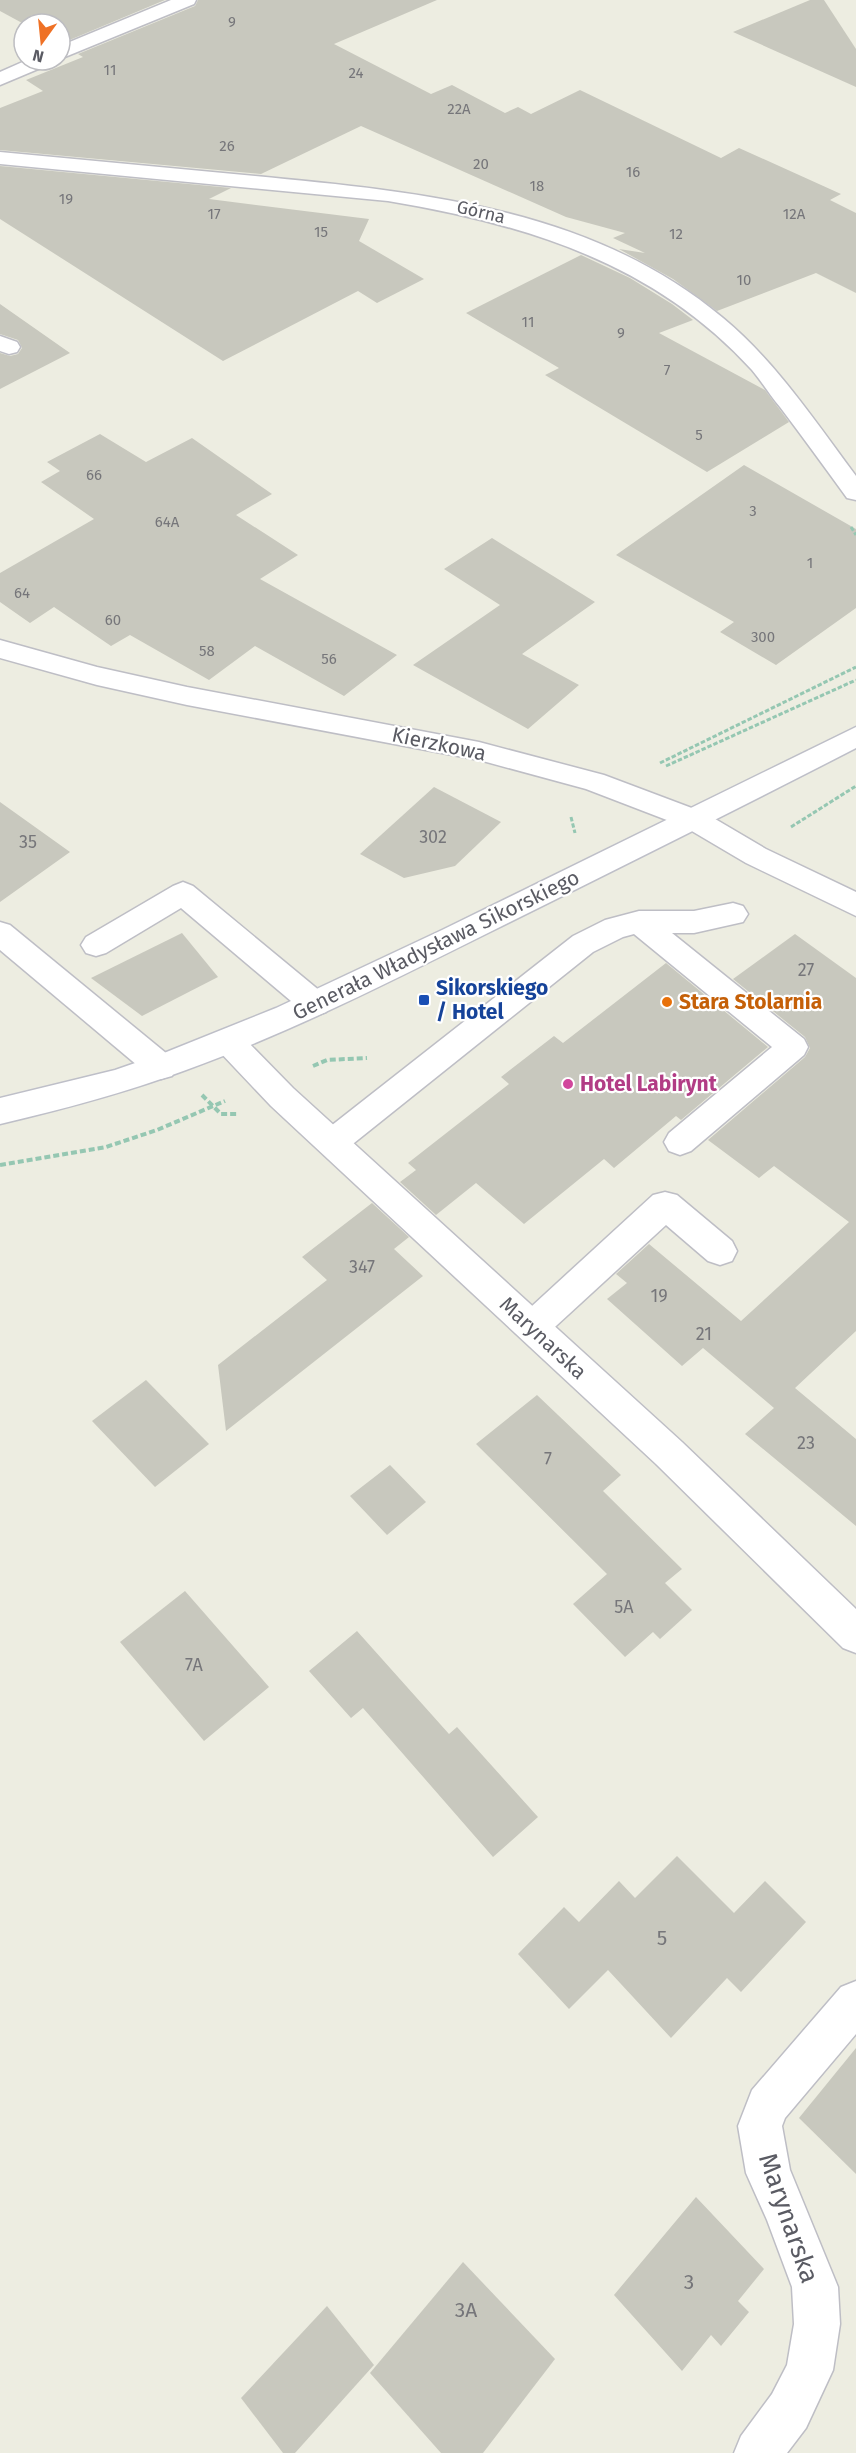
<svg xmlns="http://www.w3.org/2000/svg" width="856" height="2453" viewBox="0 0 856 2453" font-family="'Fira Sans',sans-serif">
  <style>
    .building { fill: #c8c8be }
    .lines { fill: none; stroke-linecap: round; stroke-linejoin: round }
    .lane-casing { stroke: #bebec5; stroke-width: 3 }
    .street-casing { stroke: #bebec5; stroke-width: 3 }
    .secondary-casing { stroke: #bebfc8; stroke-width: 3 }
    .path-far1 { stroke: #95c7b2; stroke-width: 3; stroke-dasharray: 4.5 2; stroke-linecap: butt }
    .path { stroke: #95c7b2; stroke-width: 4; stroke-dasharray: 6 3; stroke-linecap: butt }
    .lane { fill: #fff; fill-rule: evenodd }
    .street { fill: #fff; fill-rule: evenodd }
    .secondary { fill: #fff; fill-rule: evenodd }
    .transit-dot { fill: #1a4fb4; stroke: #fff; stroke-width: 2 }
    .food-dot { fill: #e8710a; stroke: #fff; stroke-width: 2 }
    .hotel-dot { fill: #d1479c; stroke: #fff; stroke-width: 2 }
    .labels { text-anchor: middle; stroke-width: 4.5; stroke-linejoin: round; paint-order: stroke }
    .far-number-label { font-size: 15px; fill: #76767a }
    .far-street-label { font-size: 18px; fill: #5a5b63; stroke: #fff }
    .number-label { font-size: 18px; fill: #76767a }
    .street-label { font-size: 21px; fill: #5a5b63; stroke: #fff }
    .transit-label { font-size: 21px; font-weight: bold; fill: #164399; stroke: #fff; text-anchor: start }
    .food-label { font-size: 21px; font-weight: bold; fill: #c56008; stroke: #fff; text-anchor: start }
    .hotel-label { font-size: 21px; font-weight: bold; fill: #b23c85; stroke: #fff; text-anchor: start }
    .near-number-label { font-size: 21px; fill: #76767a }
    .near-street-label { font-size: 26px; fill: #5a5b63; stroke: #fff }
  </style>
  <rect width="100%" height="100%" fill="#edede1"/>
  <g class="building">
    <path d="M 0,0 L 165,0 L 60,44 L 60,24 L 24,24 L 0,11 Z"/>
    <path d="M 198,0 L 437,0 L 334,44 L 431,94 L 452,85 L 505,113 L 518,107 L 531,114 L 580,90 L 721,158 L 739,148 L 841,194 L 830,200 L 856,213 L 856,293 L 816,273 L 717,311 L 673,279 L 619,249 L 645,253 L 613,238 L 625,233 L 566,217 L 361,126 L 261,174 L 0,150 L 0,108 L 43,91 L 26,80 L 83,57 L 78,54 L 195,6 Z"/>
    <path d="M 810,0 L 824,0 L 856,49 L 856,87 L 733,32 Z"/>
    <path d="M 0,166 L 231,188 L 209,199 L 369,219 L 359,241 L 424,279 L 377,303 L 358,291 L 223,361 L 0,219 Z"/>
    <path d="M 581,255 L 630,278 L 672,304 L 693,320 L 659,333 L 765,390 L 789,422 L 707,472 L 545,375 L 559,368 L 466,313 Z"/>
    <path d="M 0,304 L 70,353 L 0,389 L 0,353 L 10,356 L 18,354 L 22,348 L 18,340 L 0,334 Z"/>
    <path d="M 100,434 L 146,462 L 192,438 L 272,494 L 236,515 L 298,555 L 260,579 L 397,655 L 344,696 L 255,646 L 209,680 L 130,635 L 111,646 L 54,607 L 30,623 L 0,602 L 0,573 L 94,519 L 41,482 L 60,471 L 47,462 Z"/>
    <path d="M 744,465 L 856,529 L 856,608 L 776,665 L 720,632 L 734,622 L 616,555 Z"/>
    <path d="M 492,538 L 595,602 L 522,654 L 579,685 L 528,729 L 413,665 L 500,605 L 444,569 Z"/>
    <path d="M 434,787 L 501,822 L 455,866 L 404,878 L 360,854 Z"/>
    <path d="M 0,802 L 70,852 L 0,902 Z"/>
    <path d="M 182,933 L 218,977 L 142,1016 L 91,978 Z"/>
    <path d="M 795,934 L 856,978 L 856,1331 L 795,1388 L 856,1439 L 856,1526 L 745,1434 L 774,1408 L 703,1348 L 682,1366 L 607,1299 L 627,1283 L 616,1274 L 649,1244 L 741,1321 L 849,1222 L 774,1166 L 759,1178 L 708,1140 L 805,1057 L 810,1048 L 805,1037 L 733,979 Z"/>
    <path d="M 666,963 L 768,1047 L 681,1120 L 676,1116 L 614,1168 L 604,1159 L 524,1224 L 476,1183 L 436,1215 L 400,1182 L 416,1170 L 408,1163 L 509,1084 L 501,1077 L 554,1036 L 563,1043 Z"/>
    <path d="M 372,1203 L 409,1237 L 394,1249 L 423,1276 L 226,1431 L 218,1365 L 327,1280 L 302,1257 Z"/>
    <path d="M 146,1380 L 209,1444 L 155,1487 L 92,1421 Z"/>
    <path d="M 537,1395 L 621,1475 L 603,1491 L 682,1569 L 665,1583 L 692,1610 L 660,1639 L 653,1632 L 625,1657 L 573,1604 L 607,1574 L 476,1444 Z"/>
    <path d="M 390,1465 L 426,1502 L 387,1535 L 350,1496 Z"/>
    <path d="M 185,1591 L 269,1687 L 204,1741 L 120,1642 Z"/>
    <path d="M 357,1631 L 449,1734 L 457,1727 L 538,1817 L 493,1857 L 363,1708 L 351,1718 L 309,1671 Z"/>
    <path d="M 677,1856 L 734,1913 L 765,1881 L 806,1922 L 741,1992 L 727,1978 L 671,2038 L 608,1970 L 569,2009 L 518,1954 L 564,1907 L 579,1922 L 619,1881 L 635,1898 Z"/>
    <path d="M 856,2048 L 856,2174 L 799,2118 Z"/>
    <path d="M 696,2197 L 764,2269 L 738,2301 L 749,2312 L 721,2346 L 711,2335 L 682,2371 L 614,2295 Z"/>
    <path d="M 463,2262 L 555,2359 L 483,2453 L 441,2453 L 370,2373 Z"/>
    <path d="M 327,2306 L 374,2365 L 295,2453 L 283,2453 L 241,2398 Z"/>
  </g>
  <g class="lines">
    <defs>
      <g id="lane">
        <path d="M 183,882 L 193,886 L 326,996 L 330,1004 L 326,1012 L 315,1016 L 304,1012 L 181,908 L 106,953 L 96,956 L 86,953 L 81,945 L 86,937 L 173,886 Z"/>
        <path d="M 733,903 L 743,906 L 748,914 L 743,922 L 694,933 L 672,933 L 804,1039 L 808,1047 L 804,1055 L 691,1151 L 680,1155 L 669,1151 L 664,1142 L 669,1133 L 772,1047 L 634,934 L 623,937 L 593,952 L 344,1151 L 333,1155 L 322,1151 L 317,1142 L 322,1133 L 573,936 L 605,920 L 639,911 L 694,911 Z"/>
        <path d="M 0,922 L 10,925 L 172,1058 L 177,1067 L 172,1076 L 161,1079 L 150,1076 L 0,950 Z"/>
        <path d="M 665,1192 L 677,1195 L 732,1241 L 737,1251 L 732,1261 L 720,1265 L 708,1261 L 666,1225 L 544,1337 L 532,1342 L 520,1337 L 515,1327 L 520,1317 L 653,1195 Z"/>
      </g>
      <g id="street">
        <path d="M 171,0 L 196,0 L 194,4 L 60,59 L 60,46 Z"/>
        <path d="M 27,60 L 53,60 L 50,64 L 0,85 L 0,72 Z"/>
        <path d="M 0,152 C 85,160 170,168 255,176 C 419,192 591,207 723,318 C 776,362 815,421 856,476 L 856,500 L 847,498 C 825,468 803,437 780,407 C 770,395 762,382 752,370 C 655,263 526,224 388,201 L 0,164 Z"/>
        <path d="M 0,336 L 17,342 L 20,347 L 17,352 L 9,354 L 0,351 Z"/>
        <path d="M 0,640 L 97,667 L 187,687 L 479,742 L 604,775 L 705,813 L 766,849 L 856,892 L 856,916 L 746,863 L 685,827 L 586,789 L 479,760 L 187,705 L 97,685 L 0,658 Z"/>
        <path d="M 229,1030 L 240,1034 L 293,1088 L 682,1442 L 856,1609 L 856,1653 L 843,1648 L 656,1464 L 271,1106 L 218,1050 L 214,1042 L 218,1034 Z"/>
        <path d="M 856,1981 L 856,2034 L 785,2118 L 782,2126 L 790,2170 L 838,2287 L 840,2324 L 833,2370 L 806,2428 L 787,2453 L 734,2453 L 741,2436 L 772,2394 L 787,2365 L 794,2324 L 792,2287 L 767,2220 L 746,2173 L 738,2126 L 752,2090 L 841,1987 Z"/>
      </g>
      <path id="secondary" d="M 856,727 L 856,748 C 736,810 615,870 494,930 C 393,980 292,1032 186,1070 C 125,1093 63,1109 0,1124 L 0,1098 L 115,1070 L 164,1053 L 276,1008 L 442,930 Z"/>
    </defs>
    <use href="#lane" class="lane-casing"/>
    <use href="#street" class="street-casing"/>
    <use href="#secondary" class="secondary-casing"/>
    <g class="path-far1">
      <path d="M 851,527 L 856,535"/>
      <path d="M 660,763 L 856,667"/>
      <path d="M 666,766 L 856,680"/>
      <path d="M 571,817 L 575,833"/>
      <path d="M 791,827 L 856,786"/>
    </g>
    <g class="path">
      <path d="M 313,1066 L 327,1060 L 367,1058"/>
      <path d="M 202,1095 L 221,1114 L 238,1114"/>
      <path d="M 0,1165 L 106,1147 L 157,1130 L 225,1101"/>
    </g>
    <use href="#lane" class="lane"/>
    <use href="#street" class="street"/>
    <use href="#secondary" class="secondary"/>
  </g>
  <rect class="transit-dot" x="418" y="994" width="12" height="12" rx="3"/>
  <circle class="food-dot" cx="667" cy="1002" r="6"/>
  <circle class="hotel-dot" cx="568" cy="1084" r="6"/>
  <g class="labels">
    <g class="far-number-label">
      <text x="232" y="27">9</text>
      <text x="110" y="75">11</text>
      <text x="356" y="78">24</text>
      <text x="459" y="114">22A</text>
      <text x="227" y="151">26</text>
      <text x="481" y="169">20</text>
      <text x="633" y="177">16</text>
      <text x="537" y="191">18</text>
      <text x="66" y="204">19</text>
      <text x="214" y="219">17</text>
      <text x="794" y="219">12A</text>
      <text x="321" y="237">15</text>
      <text x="676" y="239">12</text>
      <text x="744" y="285">10</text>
      <text x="528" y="327">11</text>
      <text x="621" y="338">9</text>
      <text x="667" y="375">7</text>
      <text x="699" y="440">5</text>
      <text x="94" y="480">66</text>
      <text x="753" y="516">3</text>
      <text x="167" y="527">64A</text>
      <text x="810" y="568">1</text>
      <text x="22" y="598">64</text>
      <text x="113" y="625">60</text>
      <text x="763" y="642">300</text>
      <text x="207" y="656">58</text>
      <text x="329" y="664">56</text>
    </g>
    <g class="far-street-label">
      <text transform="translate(481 212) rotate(13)" y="6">Górna</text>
    </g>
    <g class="number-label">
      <text x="433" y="843">302</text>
      <text x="28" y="848">35</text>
      <text x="806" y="976">27</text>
      <text x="362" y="1273">347</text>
      <text x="659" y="1302">19</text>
      <text x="704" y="1340">21</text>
      <text x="806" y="1449">23</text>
      <text x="548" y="1465">7</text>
      <text x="624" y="1613">5A</text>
      <text x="194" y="1671">7A</text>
    </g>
    <g class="street-label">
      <text transform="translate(439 744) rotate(12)" y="7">Kierzkowa</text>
      <text transform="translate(436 945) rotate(-26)" y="7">Generała Władysława Sikorskiego</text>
      <text transform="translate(543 1338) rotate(43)" y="7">Marynarska</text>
    </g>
    <g class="transit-label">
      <text x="436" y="995">Sikorskiego<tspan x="436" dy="24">/ Hotel</tspan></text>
    </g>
    <g class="food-label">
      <text x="679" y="1009">Stara Stolarnia</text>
    </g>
    <g class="hotel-label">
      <text x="580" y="1091">Hotel Labirynt</text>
    </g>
    <g class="near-number-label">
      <text x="662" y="1945">5</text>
      <text x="689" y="2289">3</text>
      <text x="466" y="2317">3A</text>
    </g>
    <g class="near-street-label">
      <text transform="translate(789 2218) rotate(71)" y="9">Marynarska</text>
    </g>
  </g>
  <g transform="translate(42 42) rotate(195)"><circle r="28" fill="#ffffff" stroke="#bdbdc1" stroke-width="1.5"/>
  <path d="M0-4.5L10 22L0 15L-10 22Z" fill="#ef7125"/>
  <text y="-9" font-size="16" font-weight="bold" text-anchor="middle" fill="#5a5b63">N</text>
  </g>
</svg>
